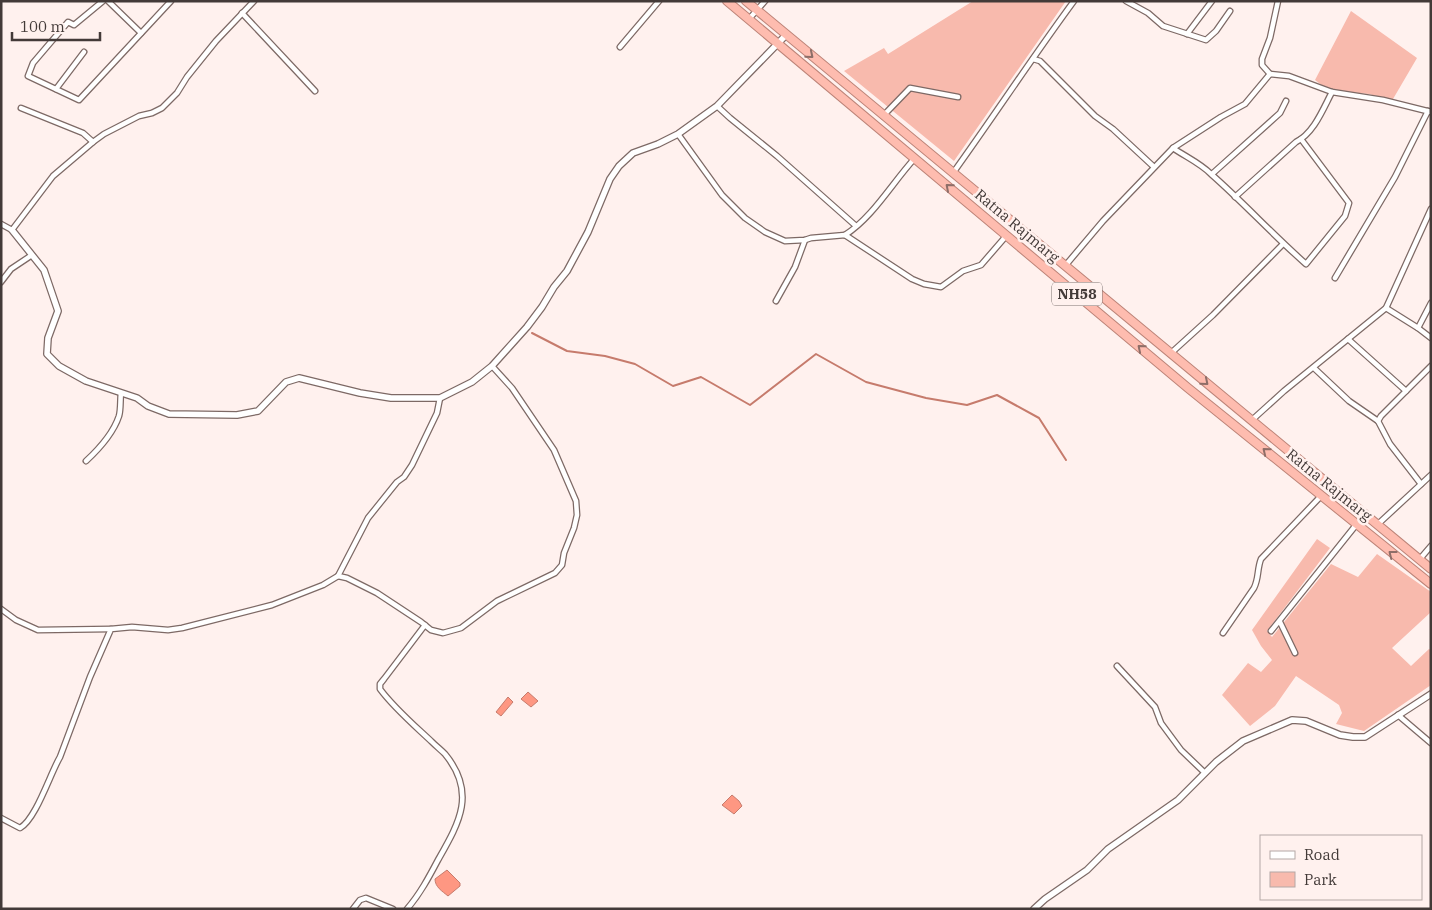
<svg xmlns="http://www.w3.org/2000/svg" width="1432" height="910" viewBox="0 0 1432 910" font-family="'IBM Plex Serif',serif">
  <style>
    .green { fill: #f8baad }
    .water { fill: #fe9782; stroke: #c67b6c }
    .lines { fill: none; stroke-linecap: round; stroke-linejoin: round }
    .stream { stroke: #c67b6c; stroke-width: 2 }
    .minor-casing { stroke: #7d6965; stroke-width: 7 }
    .tertiary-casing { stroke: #7d6965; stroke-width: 8 }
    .trunk-casing { stroke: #bd8478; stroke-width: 10 }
    .minor { stroke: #fff; stroke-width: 4.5 }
    .tertiary { stroke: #fff; stroke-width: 5.5 }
    .trunk { stroke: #febcaf; stroke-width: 8 }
    .oneway { stroke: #8e6e68 }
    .labels { text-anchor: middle; stroke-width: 5; stroke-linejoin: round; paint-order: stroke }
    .shield { fill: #fff1ee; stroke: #7b716f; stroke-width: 1 }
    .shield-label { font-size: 14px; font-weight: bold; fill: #433a38 }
    .street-label { font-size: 15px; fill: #433a38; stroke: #fff1ee }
  </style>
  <rect width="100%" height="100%" fill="#fff1ee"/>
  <g class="green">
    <path d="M 973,1 L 1066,1 L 954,161 L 844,71 L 884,48 L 888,54 Z"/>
    <path d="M 1351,11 L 1417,58 L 1393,99 L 1388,99 L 1369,94 L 1328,90 L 1315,80 Z"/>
    <path d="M 1317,539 L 1330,548 L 1267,631 L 1272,637 L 1331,564 L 1358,577 L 1377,554 L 1431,592 L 1431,612 L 1392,648 L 1411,666 L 1429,649 L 1431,650 L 1431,685 L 1364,731 L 1336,724 L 1342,713 L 1339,705 L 1296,676 L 1275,706 L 1250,726 L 1222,695 L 1248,663 L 1261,672 L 1272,660 L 1261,646 L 1252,630 Z"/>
  </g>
  <g class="water">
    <path d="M 528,692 L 538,701 L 531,707 L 521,699 Z"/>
    <path d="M 508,697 L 513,702 L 501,716 L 496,712 Z"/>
    <path d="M 732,795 L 739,801 L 742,806 L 734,814 L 722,805 Z"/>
    <path d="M 447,870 L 460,883 L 460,886 L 448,896 C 442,891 435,887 435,879 Z"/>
  </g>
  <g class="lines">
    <path class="stream" d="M 532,333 L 567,351 L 605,356 L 635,364 L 673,386 L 701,377 L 750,405 L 816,354 L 866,382 L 926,398 L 967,405 L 997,395 L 1039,418 L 1066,460"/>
    <defs>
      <g id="minor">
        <path d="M 103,1 L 74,25 L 68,22 L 33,63 L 28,76 L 79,100 L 171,1"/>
        <path d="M 108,1 L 141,33"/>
        <path d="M 1126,1 L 1148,13 L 1163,26 L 1206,40 L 1216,31 L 1230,11"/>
        <path d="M 242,13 L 315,91"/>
        <path d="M 749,19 L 765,1"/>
        <path d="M 1187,34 L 1212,1"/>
        <path d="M 620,47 L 659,1"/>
        <path d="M 1033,59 L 1040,61 L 1095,116 L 1113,129 L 1154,167"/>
        <path d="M 1270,74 L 1262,65 L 1262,59 L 1270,38 L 1278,1"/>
        <path d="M 56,89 L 84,52"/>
        <path d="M 717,106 L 730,118 L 777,156 L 856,226"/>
        <path d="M 21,108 L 83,133 L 93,142"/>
        <path d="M 883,116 L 910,88 L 958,97"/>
        <path d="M 678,134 L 722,195 L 745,218 L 765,232 L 785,241 L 805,240 L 811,238 L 845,235 L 912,279 L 924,284 L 941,287 L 963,271 L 981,265 L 1007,235"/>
        <path d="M 1301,139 L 1349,203 L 1345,216 L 1306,264 C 1273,235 1244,203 1211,174 C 1200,163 1186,157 1173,148 L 1221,117 L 1245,104 L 1270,74 L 1289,76 L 1332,92 L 1383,100 L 1431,112"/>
        <path d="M 953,173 C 994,116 1032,58 1074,1"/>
        <path d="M 1212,174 L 1280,113 L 1286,101"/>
        <path d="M 1235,197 L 1296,142 C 1314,133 1323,109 1332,92"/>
        <path d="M 1,224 L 12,230 L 53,176 L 93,142 L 104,134 L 139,116 L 152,113 L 162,108 L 177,93 L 187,77 L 216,41 L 254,1"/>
        <path d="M 845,235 C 873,217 892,183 915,158"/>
        <path d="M 1065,266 L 1103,221 L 1173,148"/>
        <path d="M 1335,278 L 1395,177 L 1428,111"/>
        <path d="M 1,282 L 11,269 L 32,255"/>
        <path d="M 776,301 L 795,267 L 805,240"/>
        <path d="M 1386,308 L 1418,328 L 1431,338"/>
        <path d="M 1418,328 L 1431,303"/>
        <path d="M 1348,339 L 1406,391"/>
        <path d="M 1170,354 L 1213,315 L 1283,244"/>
        <path d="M 1314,368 L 1349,401 L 1378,421 L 1390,444 L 1421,484"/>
        <path d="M 1252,420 L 1284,391 L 1386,308 L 1431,209"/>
        <path d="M 1378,421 L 1381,416 L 1431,366"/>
        <path d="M 86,461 C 99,449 113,434 119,416 C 121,409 120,400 121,393"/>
        <path d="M 1377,525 L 1431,475"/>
        <path d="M 1419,560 L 1431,546"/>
        <path d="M 338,576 L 347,578 L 377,593 L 421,622 L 431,630 L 443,633 L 461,628 L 497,601 L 555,573 L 562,565 L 564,553 L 574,528 L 577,515 L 576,501 L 554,450 L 512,388 L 492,366"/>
        <path d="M 1,609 L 16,620 L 38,630 L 111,629"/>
        <path d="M 1280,622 L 1295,653"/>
        <path d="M 1271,631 L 1356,525"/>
        <path d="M 1223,633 L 1254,588 C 1259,578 1257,569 1261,559 L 1321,496"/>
        <path d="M 1117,666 L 1155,707 L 1161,723 L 1181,750 L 1205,773"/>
        <path d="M 1398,715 L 1431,743"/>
        <path d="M 1,818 L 20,828 C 36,819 50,774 60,757 L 90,677 L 111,629 L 132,627 L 168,630 L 182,628 L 272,605 L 323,585 L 338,576 L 368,518 L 397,482 L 404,477 L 412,465 L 437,413 L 440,398"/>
        <path d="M 353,909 L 360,900 L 366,898 L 393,909"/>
        <path d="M 407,909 C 420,894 429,877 438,860 C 459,823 477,793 445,754 C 441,750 436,746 431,741 C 414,725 394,708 380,689 L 380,684 L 384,679 L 425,625"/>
      </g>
      <g id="tertiary">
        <path d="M 12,230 L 44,270 L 58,311 L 48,338 L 47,354 L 59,366 L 86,381 L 137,398 L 148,406 L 169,414 L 237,415 L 258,411 L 286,382 L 299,378 L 360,393 L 391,398 L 440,398 L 472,382 L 492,366 L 527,327 L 542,307 L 554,287 L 567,271 L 588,232 L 610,179 L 619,166 L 633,153 L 658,144 L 678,134 L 717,106 L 786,35"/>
        <path d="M 1034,909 L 1045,899 L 1087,870 L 1108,849 L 1178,800 L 1216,762 L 1243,741 L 1292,720 L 1306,721 L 1340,735 L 1353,737 L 1365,737 L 1431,694"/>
      </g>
      <g id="trunk">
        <path d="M 727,1 L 1188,388 L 1431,584"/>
        <path d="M 746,1 L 1431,569"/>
      </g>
    </defs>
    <use href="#minor" class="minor-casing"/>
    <use href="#tertiary" class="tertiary-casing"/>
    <use href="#trunk" class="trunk-casing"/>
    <use href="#minor" class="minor"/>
    <use href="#tertiary" class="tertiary"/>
    <use href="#trunk" class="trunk"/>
  </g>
  <defs><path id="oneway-chevron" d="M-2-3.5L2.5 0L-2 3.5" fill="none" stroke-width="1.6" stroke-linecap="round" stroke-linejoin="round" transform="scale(1.25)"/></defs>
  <g class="oneway">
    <use href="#oneway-chevron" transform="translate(810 55) rotate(40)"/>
    <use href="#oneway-chevron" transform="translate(949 187) rotate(-139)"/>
    <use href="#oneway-chevron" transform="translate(1141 348) rotate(-140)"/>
    <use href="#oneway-chevron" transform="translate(1205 382) rotate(40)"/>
    <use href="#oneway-chevron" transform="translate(1266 451) rotate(-141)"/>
    <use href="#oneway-chevron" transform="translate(1392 554) rotate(-142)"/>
  </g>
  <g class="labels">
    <rect class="shield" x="1052" y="282.5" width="50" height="23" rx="4"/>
    <g class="shield-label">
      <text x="1077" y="299">NH58</text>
    </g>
    <g class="street-label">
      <text transform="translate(1017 226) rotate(40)" y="5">Ratna Rajmarg</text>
      <text transform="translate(1329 485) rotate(39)" y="5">Ratna Rajmarg</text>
    </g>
  </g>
  <rect width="1432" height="910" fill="none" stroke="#433a38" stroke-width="5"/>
  <rect x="1260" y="835" width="162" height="65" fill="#fff1ee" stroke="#b4a8a5"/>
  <rect x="1270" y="851" width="25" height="8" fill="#ffffff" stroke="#b4a8a5"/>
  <text x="1304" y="860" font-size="15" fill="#433a38">Road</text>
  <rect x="1270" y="872" width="25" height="15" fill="#f8baad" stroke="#b4a8a5"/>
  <text x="1304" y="885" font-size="15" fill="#433a38">Park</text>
  <path d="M12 32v8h88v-8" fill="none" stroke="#433a38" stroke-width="2.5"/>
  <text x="20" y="32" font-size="15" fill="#433a38" stroke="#fff1ee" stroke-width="4" paint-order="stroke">100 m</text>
</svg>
